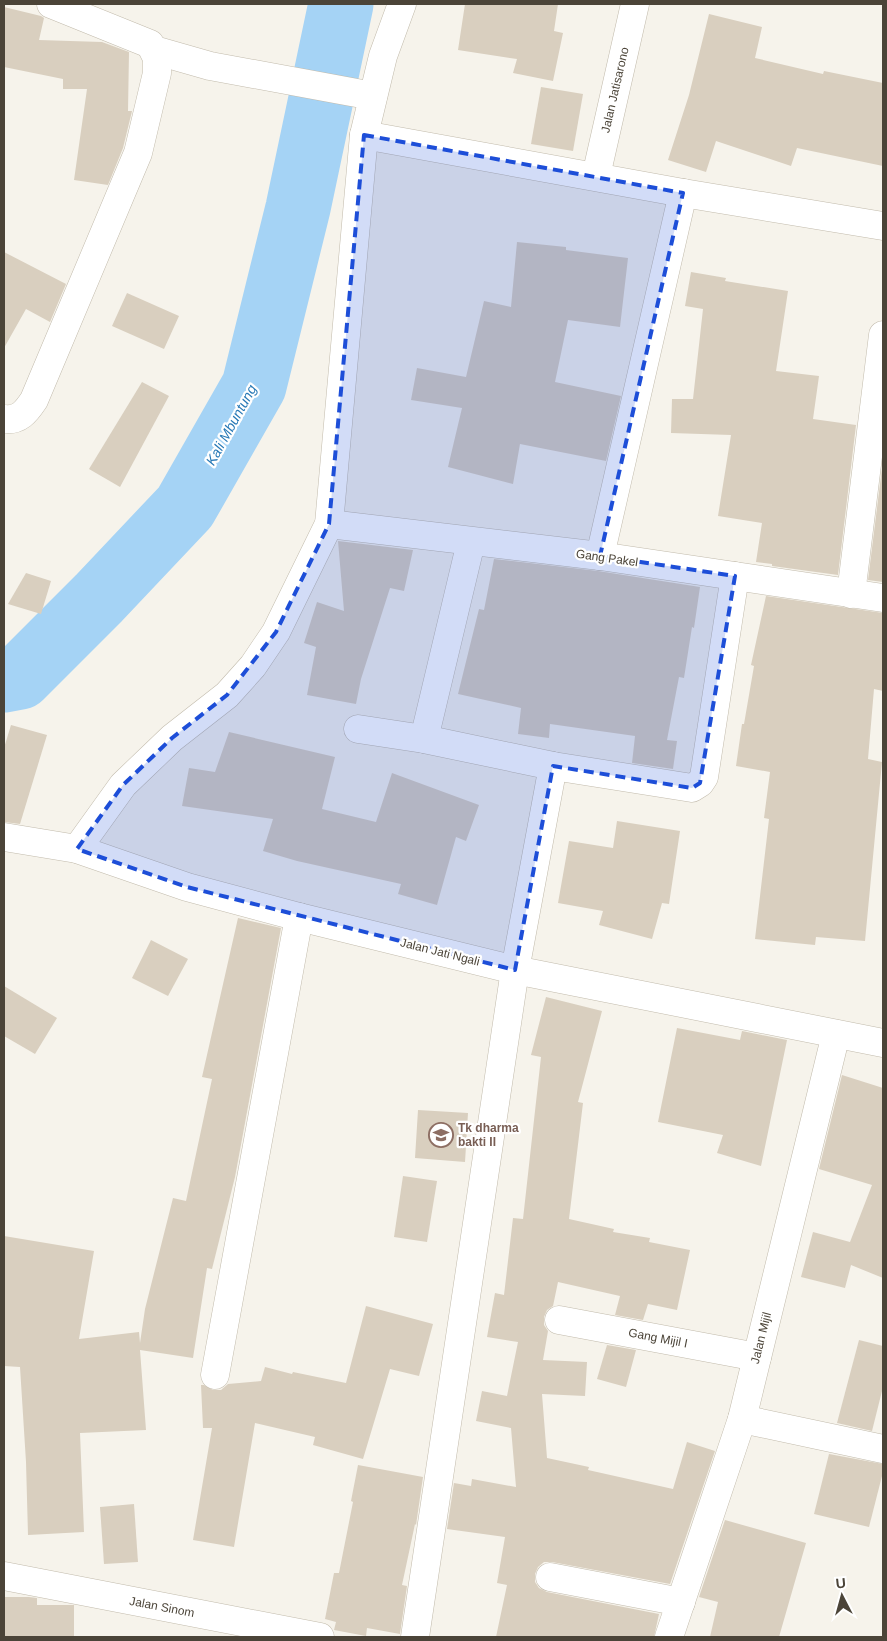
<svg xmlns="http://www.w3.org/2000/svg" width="887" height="1641" viewBox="0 0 887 1641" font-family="Arial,sans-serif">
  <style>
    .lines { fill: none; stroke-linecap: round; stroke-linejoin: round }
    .river { stroke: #a5d3f5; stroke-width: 65 }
    .building { fill: #d9cfbf }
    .street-casing { stroke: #c2bbac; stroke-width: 29 }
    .street { stroke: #fff; stroke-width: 28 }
    .marked { fill: #1d4ed8; fill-opacity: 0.2; stroke: #1d4ed8; stroke-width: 4; stroke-dasharray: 10 6; stroke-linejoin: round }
    .labels { text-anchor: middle; stroke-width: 4.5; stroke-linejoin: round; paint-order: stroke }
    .street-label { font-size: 12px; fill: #4b4438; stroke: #fff }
    .education-label { font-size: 12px; font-weight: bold; fill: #785e54; stroke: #fff; text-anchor: start }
    .water-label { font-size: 14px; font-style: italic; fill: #2879b6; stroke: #fff }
  </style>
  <rect width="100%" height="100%" fill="#f6f3eb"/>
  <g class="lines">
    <path class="river" d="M 4,680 L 20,677 L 99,598 L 185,507 L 254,386 L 298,208 L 341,4"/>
  </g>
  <g class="building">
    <path d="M 465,4 L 558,4 L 554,31 L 563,33 L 553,81 L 513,73 L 517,59 L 458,50 Z"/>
    <path d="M 4,7 L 41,16 L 44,18 L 39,40 L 102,42 L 129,52 L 128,111 L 132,111 L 123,148 L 108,185 L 74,180 L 87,89 L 63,89 L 63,79 L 4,67 Z"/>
    <path d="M 709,14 L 762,27 L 755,58 L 823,74 L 824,71 L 883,83 L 883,166 L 797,148 L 791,166 L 716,141 L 706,172 L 668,160 L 689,95 Z"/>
    <path d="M 541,87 L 583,94 L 573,151 L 531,144 Z"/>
    <path d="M 517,242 L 566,247 L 566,250 L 628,258 L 620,327 L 568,320 L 555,382 L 621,396 L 606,461 L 520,444 L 513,484 L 448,467 L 462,408 L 411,400 L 417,368 L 466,377 L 484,301 L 511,307 Z"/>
    <path d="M 4,252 L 66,284 L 50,322 L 26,309 L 4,348 Z"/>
    <path d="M 691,272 L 726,278 L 725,281 L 788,291 L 776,371 L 819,376 L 813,419 L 856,425 L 838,575 L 772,566 L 772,564 L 756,562 L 762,523 L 718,516 L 731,435 L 671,433 L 672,399 L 693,399 L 703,309 L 685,306 Z"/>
    <path d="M 127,293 L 179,316 L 164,349 L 112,326 Z"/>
    <path d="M 142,382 L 169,396 L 120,487 L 89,469 Z"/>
    <path d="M 883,460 L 883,582 L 868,580 Z"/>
    <path d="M 338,541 L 413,550 L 404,591 L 390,588 L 361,679 L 356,704 L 307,695 L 316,647 L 304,643 L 317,602 L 344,611 Z"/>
    <path d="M 494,559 L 598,571 L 700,587 L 694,628 L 692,627 L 684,678 L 679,677 L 667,740 L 677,741 L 673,769 L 632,763 L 635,736 L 550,724 L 549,738 L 518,734 L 521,708 L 458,694 L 479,609 L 484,610 Z"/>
    <path d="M 26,573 L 51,581 L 41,614 L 8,604 Z"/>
    <path d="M 766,596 L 883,613 L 883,691 L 874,689 L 868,759 L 882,762 L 865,941 L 816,937 L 815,945 L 755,939 L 769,819 L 764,818 L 770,772 L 736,766 L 742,724 L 744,724 L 754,666 L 751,665 Z"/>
    <path d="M 11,725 L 47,735 L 20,824 L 4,822 L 4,748 Z"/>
    <path d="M 229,732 L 335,757 L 322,809 L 376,822 L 392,773 L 479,805 L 466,841 L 456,837 L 437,905 L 398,894 L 401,884 L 297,861 L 263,851 L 273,819 L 182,806 L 189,768 L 215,772 Z"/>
    <path d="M 617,821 L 680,831 L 669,904 L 662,903 L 652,939 L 599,925 L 603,911 L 558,903 L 569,841 L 613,848 Z"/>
    <path d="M 238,918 L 281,928 L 235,1177 L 212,1269 L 207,1268 L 193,1358 L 140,1350 L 146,1430 L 80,1433 L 84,1532 L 28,1535 L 26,1462 L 20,1367 L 4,1366 L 4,1236 L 94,1251 L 79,1339 L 139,1332 L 140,1343 L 145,1309 L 173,1198 L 186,1201 L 212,1079 L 202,1077 Z"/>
    <path d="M 151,940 L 188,959 L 168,996 L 132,978 Z"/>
    <path d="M 4,986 L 57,1018 L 35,1054 L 4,1036 Z"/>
    <path d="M 546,997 L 602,1011 L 578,1102 L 583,1103 L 569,1219 L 614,1229 L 613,1232 L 650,1238 L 649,1242 L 690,1250 L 677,1310 L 648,1304 L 643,1320 L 615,1315 L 620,1296 L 558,1282 L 553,1306 L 547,1310 L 544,1317 L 544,1325 L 548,1331 L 543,1360 L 587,1362 L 585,1396 L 542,1394 L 547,1458 L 589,1467 L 588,1470 L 673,1489 L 687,1442 L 715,1451 L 670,1584 L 552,1562 L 544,1562 L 538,1567 L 535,1574 L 535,1582 L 539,1588 L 547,1592 L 659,1614 L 654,1637 L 496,1637 L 507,1585 L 497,1583 L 505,1537 L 447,1529 L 454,1483 L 471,1486 L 472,1479 L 516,1487 L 511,1428 L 476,1421 L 482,1391 L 507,1396 L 518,1342 L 487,1337 L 495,1293 L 504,1295 L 513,1218 L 523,1219 L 541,1057 L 531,1055 Z"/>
    <path d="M 677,1028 L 740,1040 L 742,1031 L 787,1040 L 761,1166 L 717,1153 L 723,1135 L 658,1122 Z"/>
    <path d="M 842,1075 L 883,1088 L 883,1278 L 851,1265 L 845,1288 L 801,1277 L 813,1232 L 850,1242 L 872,1185 L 819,1169 Z"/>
    <path d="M 418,1110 L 468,1113 L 465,1162 L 415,1158 Z"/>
    <path d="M 403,1176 L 437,1181 L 427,1242 L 394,1237 Z"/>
    <path d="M 366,1306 L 433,1324 L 419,1376 L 390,1369 L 363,1459 L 313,1445 L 315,1437 L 255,1423 L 234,1547 L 193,1540 L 212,1428 L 203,1428 L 201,1385 L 204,1385 L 213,1390 L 221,1390 L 228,1384 L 261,1381 L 265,1367 L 292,1374 L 293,1372 L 346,1383 Z"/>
    <path d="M 859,1340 L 883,1346 L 883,1387 L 872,1431 L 837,1423 Z"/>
    <path d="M 607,1345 L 636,1350 L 626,1387 L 597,1379 Z"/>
    <path d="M 829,1454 L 883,1464 L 883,1472 L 869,1527 L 814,1514 Z"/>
    <path d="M 358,1465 L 423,1477 L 416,1525 L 415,1524 L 402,1585 L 407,1586 L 400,1634 L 367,1628 L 366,1636 L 334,1630 L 336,1622 L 325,1619 L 334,1573 L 339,1573 L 353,1502 L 351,1501 Z"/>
    <path d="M 134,1504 L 138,1562 L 104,1564 L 100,1507 Z"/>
    <path d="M 725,1520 L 806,1543 L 779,1637 L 710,1637 L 718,1602 L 699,1597 Z"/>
    <path d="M 4,1597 L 29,1597 L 37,1598 L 37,1605 L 74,1605 L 74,1637 L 4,1637 Z"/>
  </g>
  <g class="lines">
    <defs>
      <g id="street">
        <path d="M 154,50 L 210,66 L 373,96"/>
        <path d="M 364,135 L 683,193 L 883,226"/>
        <path d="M 596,176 L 635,4"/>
        <path d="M 4,419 C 19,421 26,412 34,400 L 138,153 L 157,73 L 157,58 L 150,44 L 51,4"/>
        <path d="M 329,524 L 600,556 L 883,598"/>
        <path d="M 600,556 L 683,193"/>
        <path d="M 851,594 L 883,335"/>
        <path d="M 358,729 L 424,739 L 553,766 L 692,788 L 700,783 L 704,777 L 735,576"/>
        <path d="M 424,739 L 471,542"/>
        <path d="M 4,837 L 77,849 L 187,887 L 299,917 L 515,970 L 883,1043"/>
        <path d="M 77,849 L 123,785 L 172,738 L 227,695 L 253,666 L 276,632 L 329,524 L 364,135 L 383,56 L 402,4"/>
        <path d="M 559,1320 L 757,1357"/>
        <path d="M 215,1375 L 299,917"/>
        <path d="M 742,1419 L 883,1449"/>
        <path d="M 4,1576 L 320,1637"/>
        <path d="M 550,1577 L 681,1602"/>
        <path d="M 415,1637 L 515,970 L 553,766"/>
        <path d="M 669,1637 L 742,1419 L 836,1034"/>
      </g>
    </defs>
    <use href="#street" class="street-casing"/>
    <use href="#street" class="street"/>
  </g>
  <path class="marked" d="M 364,135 L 683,193 L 600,556 L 735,576 L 700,783 L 692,788 L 553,766 L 515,970 L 187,887 L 77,849 L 123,785 L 172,738 L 227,695 L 276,632 L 329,524 Z"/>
  <defs>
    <symbol id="school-ring" viewBox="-11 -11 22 22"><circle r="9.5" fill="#fff" stroke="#8d6e63" stroke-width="1.5"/><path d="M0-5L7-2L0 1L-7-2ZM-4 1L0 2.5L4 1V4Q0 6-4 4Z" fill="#8d6e63"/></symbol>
  </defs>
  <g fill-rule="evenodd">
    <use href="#school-ring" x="427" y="1121" width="28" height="28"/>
  </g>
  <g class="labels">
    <g class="street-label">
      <text transform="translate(615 90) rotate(-77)" y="4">Jalan Jatisarono</text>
      <text transform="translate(607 558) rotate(8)" y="4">Gang Pakel</text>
      <text transform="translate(440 952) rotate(14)" y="4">Jalan Jati Ngali</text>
      <text transform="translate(658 1338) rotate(11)" y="4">Gang Mijil I</text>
      <text transform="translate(761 1338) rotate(-76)" y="4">Jalan Mijil</text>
      <text transform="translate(162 1607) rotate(11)" y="4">Jalan Sinom</text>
    </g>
    <g class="education-label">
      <text x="458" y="1132">Tk dharma<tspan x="458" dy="14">bakti II</tspan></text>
    </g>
    <g class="water-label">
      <text transform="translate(231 425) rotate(-61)" y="5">Kali Mbuntung</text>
    </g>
  </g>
  <rect width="887" height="1641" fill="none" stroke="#4b4438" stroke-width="10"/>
  <g transform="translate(842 1596) rotate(354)" stroke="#ffffff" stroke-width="4" paint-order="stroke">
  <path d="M0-4L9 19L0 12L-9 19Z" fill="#4b4438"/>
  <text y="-8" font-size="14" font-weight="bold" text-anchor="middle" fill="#4b4438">U</text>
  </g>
</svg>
